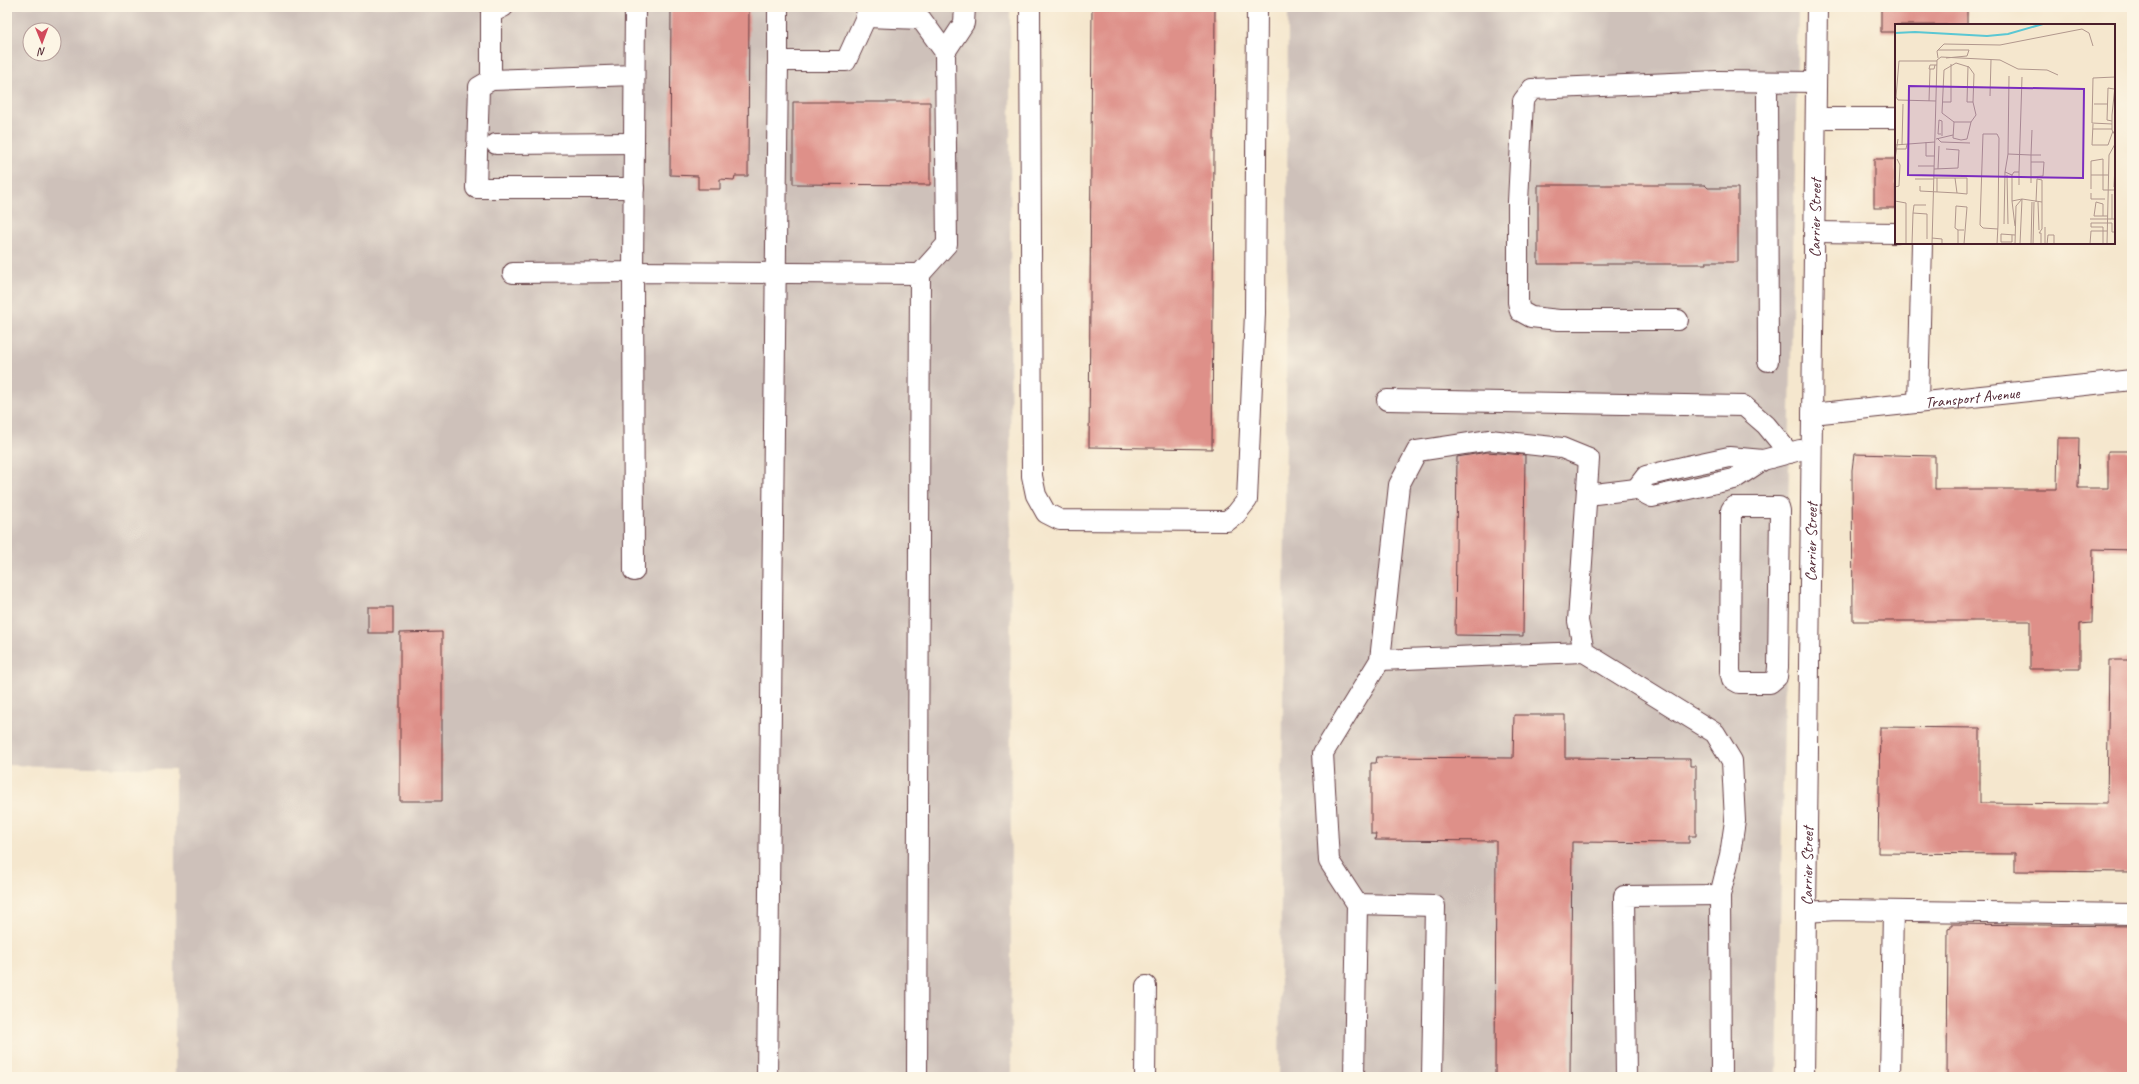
<svg xmlns="http://www.w3.org/2000/svg" width="2139" height="1084" viewBox="0 0 2139 1084" font-family="Caveat,sans-serif">
  <style>
    .industrial { fill: #cec1ba; fill-rule: evenodd }
    .building { fill: #de9089 }
    .lines { fill: none; stroke-linecap: round; stroke-linejoin: round }
    .minor-casing { stroke: #643d43; stroke-width: 22 }
    .minor { stroke: #fff; stroke-width: 20 }
    .labels { text-anchor: middle; stroke-width: 3.5; stroke-linejoin: round; paint-order: stroke }
    .street-label { font-size: 16px; fill: #4a1f2b; stroke: #fcf5e5 }
    .inset-river { fill: none; stroke: #5bc7d3; stroke-width: 2 }
    .inset-road { fill: none; stroke: #b1978d; stroke-width: 1 }
    .view { fill: #7b2cbf; fill-opacity: 0.15; stroke: #7b2cbf; stroke-width: 2 }
    .inset-edge { fill: none; stroke: #4a1f2b; stroke-width: 2 }
  </style>
  <rect width="100%" height="100%" fill="#fcf5e5"/>
  <filter id="ink" filterUnits="userSpaceOnUse"><feTurbulence type="fractalNoise" baseFrequency=".025" numOctaves="2"/><feDisplacementMap in="SourceGraphic" scale="8" xChannelSelector="R" yChannelSelector="G"/><feConvolveMatrix kernelMatrix="1 2 1 2 8 2 1 2 1" color-interpolation-filters="sRGB"/></filter>
  <filter id="wash" filterUnits="userSpaceOnUse"><feTurbulence type="fractalNoise" baseFrequency=".012" numOctaves="4" result="noise"/><feDisplacementMap in="SourceGraphic" scale="16" xChannelSelector="R" yChannelSelector="G"/><feGaussianBlur stdDeviation="0.9" result="paint"/><feColorMatrix in="noise" values="0 0 0 0 0 0 0 0 0 0 0 0 0 0 0 0 0 1.4 0 .05"/><feComposite in="paint" operator="in"/></filter>
  <g filter="url(#wash)">
    <rect width="100%" height="100%" fill="#f5e7ce"/>
    <g class="industrial">
      <path d="M 7,7 L 1010,7 L 1011,1077 L 175,1077 L 175,769 L 7,765 ZM 30,30 L 54,30 L 54,54 L 30,54 Z"/>
      <path d="M 1288,7 L 1798,7 L 1777,1077 L 1279,1077 L 1286,421 Z"/>
    </g>
    <g id="blocks">
      <g class="building">
        <path d="M 671,7 L 749,7 L 748,176 L 735,176 L 734,180 L 720,179 L 720,189 L 698,189 L 698,176 L 670,175 Z"/>
        <path d="M 1092,7 L 1215,7 L 1212,449 L 1089,447 Z"/>
        <path d="M 1881,7 L 1967,7 L 1967,25 L 1896,25 L 1896,32 L 1881,32 Z"/>
        <path d="M 793,102 L 930,102 L 930,185 L 793,184 Z"/>
        <rect x="1874" y="159" width="22" height="49"/>
        <path d="M 1538,185 L 1705,185 L 1708,188 L 1738,188 L 1738,262 L 1706,262 L 1706,264 L 1538,264 Z"/>
        <path d="M 2058,438 L 2079,438 L 2078,488 L 2108,488 L 2108,451 L 2132,451 L 2132,550 L 2093,549 L 2092,623 L 2080,624 L 2080,669 L 2030,669 L 2030,621 L 1853,621 L 1852,470 L 1854,454 L 1935,456 L 1935,489 L 2057,489 Z"/>
        <path d="M 1487,452 L 1525,455 L 1523,636 L 1455,635 L 1457,457 Z"/>
        <rect x="368" y="607" width="25" height="26"/>
        <path d="M 442,632 L 442,801 L 400,801 L 400,633 Z"/>
        <path d="M 2109,660 L 2132,660 L 2132,872 L 2015,871 L 2015,854 L 1878,853 L 1880,727 L 1980,728 L 1980,803 L 2107,804 Z"/>
        <path d="M 1514,715 L 1565,715 L 1565,758 L 1690,759 L 1690,766 L 1696,766 L 1696,836 L 1689,836 L 1689,843 L 1572,842 L 1570,1077 L 1495,1077 L 1496,841 L 1375,840 L 1376,834 L 1371,834 L 1371,763 L 1376,763 L 1377,757 L 1513,758 Z"/>
        <path d="M 1951,924 L 2132,926 L 2132,1077 L 1947,1077 L 1948,928 L 1951,927 Z"/>
      </g>
    </g>
  </g>
  <g filter="url(#ink)">
    <use href="#blocks" fill-opacity="0" stroke="#643d43" stroke-width="1"/>
    <g class="lines">
      <defs>
        <g id="minor">
          <path d="M 1030,7 L 1032,476 L 1036,495 L 1046,513 L 1060,520 L 1227,521 L 1236,514 L 1247,500 L 1255,313 L 1257,7"/>
          <path d="M 866,17 L 921,19 L 945,52 L 947,244 L 920,274"/>
          <path d="M 945,52 L 964,23 L 965,7"/>
          <path d="M 778,61 L 778,7"/>
          <path d="M 491,80 L 491,13 L 503,7"/>
          <path d="M 1767,82 L 1768,361"/>
          <path d="M 1816,118 L 1896,118"/>
          <path d="M 496,144 L 634,143"/>
          <path d="M 634,188 L 476,188 L 479,87 L 491,80 L 634,75"/>
          <path d="M 1814,232 L 1896,233"/>
          <path d="M 513,273 L 633,272 L 635,7"/>
          <path d="M 1678,320 L 1559,320 L 1531,317 L 1520,311 L 1518,302 L 1518,202 L 1523,101 L 1532,89 L 1718,81 L 1816,82"/>
          <path d="M 1387,400 L 1744,406 L 1766,425 L 1789,453"/>
          <path d="M 1918,403 L 1922,243"/>
          <path id="s1" d="M 1812,414 L 2132,380"/>
          <path d="M 1636,489 L 1646,476 L 1687,466 L 1729,457 L 1763,460"/>
          <path d="M 1587,495 L 1636,489 L 1652,497 L 1734,479 L 1763,460 L 1800,450"/>
          <path d="M 1733,507 L 1779,507 L 1780,511 L 1778,667 L 1777,677 L 1770,683 L 1739,683 L 1732,679 L 1730,671 L 1731,510 Z"/>
          <path d="M 634,571 L 633,272 L 920,274 L 917,1077"/>
          <path d="M 1380,660 L 1584,652"/>
          <path d="M 1357,904 L 1435,906 L 1432,1077"/>
          <path d="M 1806,912 L 1836,910 L 2132,914"/>
          <path d="M 767,1077 L 778,61 L 846,61 L 866,17 L 867,7"/>
          <path d="M 1145,1077 L 1146,986"/>
          <path d="M 1354,1077 L 1357,904 L 1329,861 L 1323,753 L 1380,660 L 1399,485 L 1417,451 L 1490,440 L 1562,448 L 1589,459 L 1578,621 L 1584,652 L 1715,733 L 1732,761 L 1735,821 L 1730,855 L 1720,895 L 1721,1077"/>
          <path d="M 1626,1077 L 1624,896 L 1720,895"/>
          <path id="s2" d="M 1804,1077 L 1817,7"/>
          <path d="M 1890,1077 L 1893,911"/>
        </g>
      </defs>
      <use href="#minor" class="minor-casing"/>
      <use href="#minor" class="minor"/>
    </g>
  </g>
  <g class="labels">
    <g class="street-label">
      <text dy="6" stroke="none"><textPath href="#s2" startOffset="859">Carrier Street</textPath></text>
      <text dy="6" stroke="none"><textPath href="#s1" startOffset="161">Transport Avenue</textPath></text>
      <text dy="6" stroke="none"><textPath href="#s2" startOffset="535">Carrier Street</textPath></text>
      <text dy="6" stroke="none"><textPath href="#s2" startOffset="211">Carrier Street</textPath></text>
    </g>
  </g>
  <g transform="translate(1895 24)">
    <rect width="220" height="220" fill="#f5e7ce"/>
    <path class="inset-river" d="M 0,9 L 20,8 L 92,12 L 113,10 L 148,0"/>
    <path class="inset-road" d="M 43,26 L 74,26 L 72,32 L 51,34M 43,34 L 42,27 L 49,20 L 105,21 L 187,5 L 194,9 L 198,22M 61,39 L 74,43 L 79,50 L 78,78 L 81,91 L 76,98 L 72,115 L 66,116 L 58,114 L 59,98 L 47,89 L 49,46 ZM 40,41 L 39,45 L 34,45 L 35,41 L 42,41M 73,42 L 72,78 L 78,78M 114,52 L 113,130 L 136,131 L 137,106M 220,62 L 217,91 L 217,106 L 220,111M 95,72 L 96,36M 34,77 L 35,45M 41,77 L 3,76 L 1,73 L 4,37 L 42,37M 48,78 L 56,78 L 56,40M 199,80 L 212,80M 217,97 L 212,96 L 213,64 L 219,65M 59,98 L 76,98M 198,100 L 197,121 L 213,121 L 218,107M 217,100 L 197,99 L 198,54 L 220,53M 198,105 L 217,105M 46,110 L 43,110 L 44,96 L 47,97 L 47,112M 42,114 L 46,118 L 75,119M 41,115 L 58,111M 31,118 L 31,132 L 40,132M 0,121 L 40,118M 7,121 L 8,80M 2,125 L 11,125 L 12,120M 113,130 L 110,148 L 117,151M 0,135 L 3,115M 23,142 L 39,142M 39,145 L 63,144 L 64,126 L 51,125M 43,145 L 44,122M 112,151 L 113,200M 196,151 L 213,151M 136,153 L 148,152 L 149,138 L 136,138M 60,154 L 72,154 L 72,170 L 62,169M 20,155 L 39,155M 136,159 L 136,131 L 146,131M 124,161 L 124,148M 25,162 L 25,167 L 62,169 L 60,154 L 39,154M 0,163 L 4,162 L 5,141 L 2,135M 219,163 L 220,140M 196,165 L 196,137 L 208,135 L 208,166 L 220,166M 42,168 L 42,154M 196,169 L 196,175 L 210,175M 0,177 L 11,179 L 11,220M 117,177 L 117,151 L 119,148 L 124,148 L 127,53M 141,178 L 142,155 L 147,156 L 147,178M 143,178 L 144,206M 18,189 L 19,181 L 31,181M 208,192 L 208,180 L 201,178 L 199,192 L 213,192M 195,195 L 220,195M 217,195 L 217,170M 213,199 L 217,199 L 217,208 L 220,208M 109,200 L 110,148M 120,202 L 117,177 L 127,175 L 125,220M 63,206 L 60,204 L 61,182 L 72,183 L 69,220M 117,211 L 117,218 L 106,218 L 106,210 L 120,211M 37,214 L 47,215 L 47,220M 17,220 L 18,189 L 32,190 L 32,215M 37,220 L 42,36 L 46,33 L 105,36 L 123,45 L 152,46 L 163,51M 63,220 L 63,206 L 69,206M 102,220 L 103,201 L 103,198 L 104,114 L 102,110 L 88,110 L 85,201 L 88,204 L 103,205M 120,220 L 121,182 L 127,175 L 147,178 L 147,205 L 144,209 L 146,209 L 146,220M 136,220 L 137,178M 138,220 L 139,178M 150,220 L 150,203M 152,220 L 153,211 L 159,211 L 159,220M 195,220 L 196,207 L 212,207M 208,220 L 208,203 L 196,203 L 196,199 L 213,199M 212,220 L 214,131 L 220,120"/>
    <path class="view" d="M 14,62 L 189,65 L 188,154 L 13,151 Z"/>
    <rect width="220" height="220" class="inset-edge"/>
  </g>
  <rect width="2139" height="1084" fill="none" stroke="#fcf5e5" stroke-width="24"/>
  <g transform="translate(42 42) rotate(179)"><circle r="19" fill="#fcf5e5" stroke="#b59f9b"/>
  <path d="M0-3L7 15L0 10L-7 15Z" fill="#d1495b"/>
  <text y="-6" font-size="11" font-weight="bold" text-anchor="middle" fill="#4a1f2b">N</text>
  </g>
</svg>
